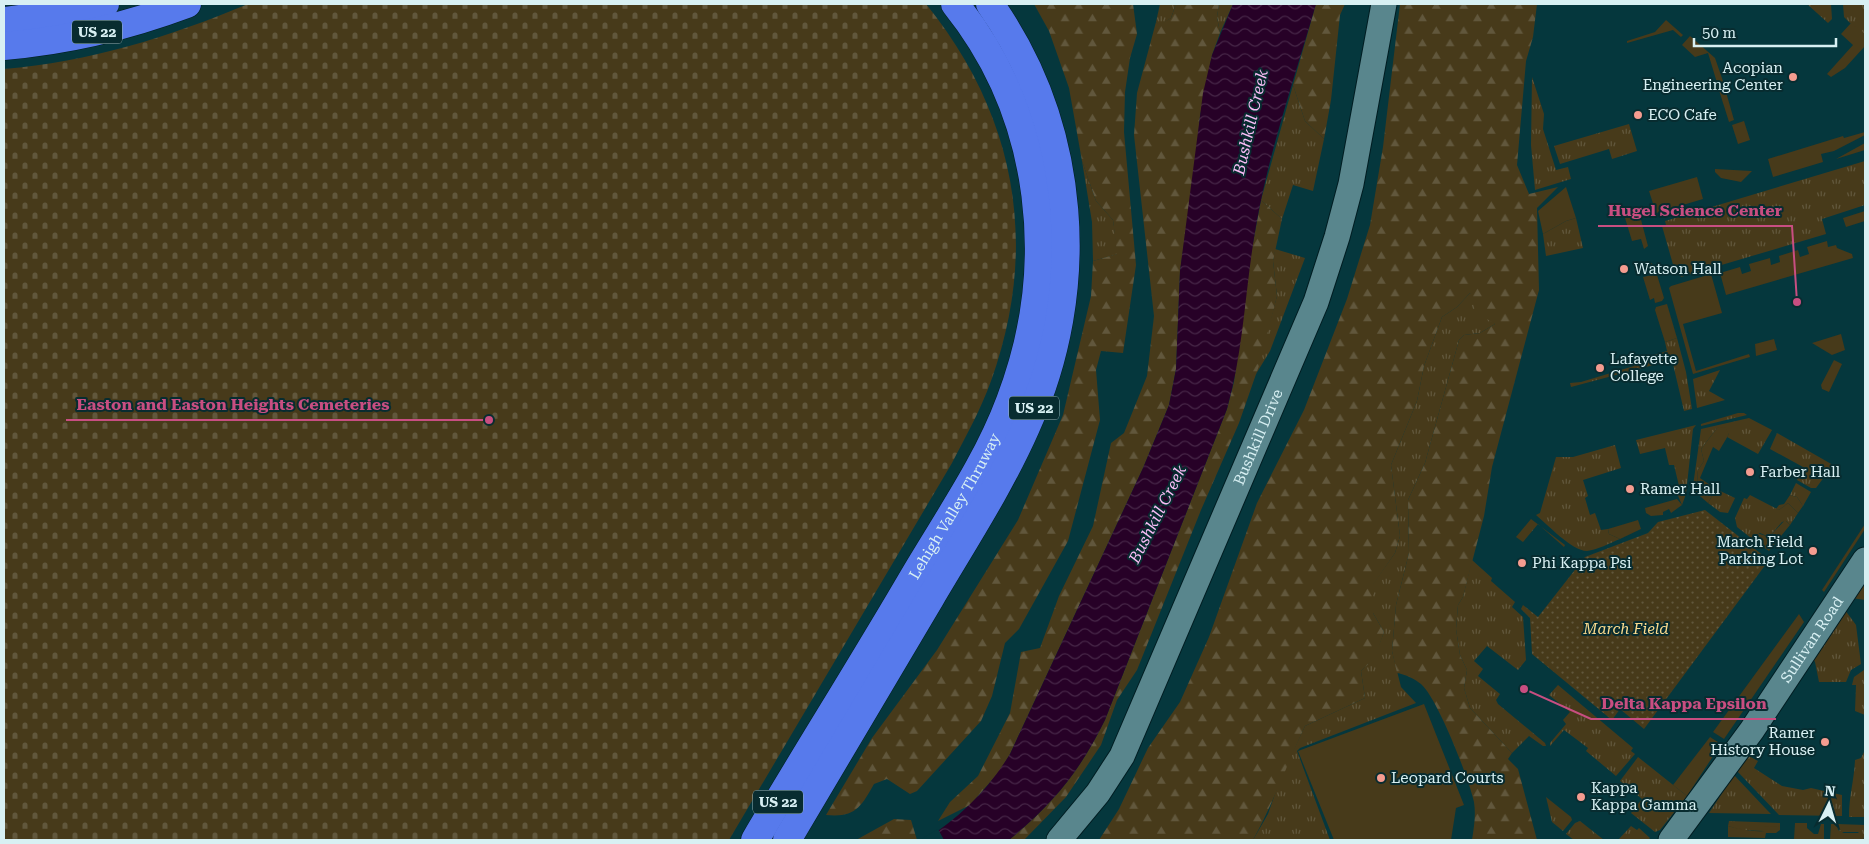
<svg xmlns="http://www.w3.org/2000/svg" width="1869" height="844" viewBox="0 0 1869 844" font-family="'Roboto Serif',serif">
  <style>
    .grass { fill: url(#grass-tufts) }
    .forest { fill: url(#forest-firs) }
    .cemetery { fill: url(#cemetery-stones) }
    .park { fill: url(#park-dots) }
    .garden { fill: #473a1a }
    .water { fill: url(#water-waves) }
    .pier { fill: #05373d }
    .lines { fill: none; stroke-linecap: round; stroke-linejoin: round }
    .minor-casing { stroke: #001d22; stroke-width: 27 }
    .highway-casing { stroke: #001d22; stroke-width: 29 }
    .minor { stroke: #59868d; stroke-width: 25 }
    .highway { stroke: #577aec; stroke-width: 28 }
    .poi-dot { fill: #f59c90; stroke: #082c30; stroke-width: 2 }
    .labels { text-anchor: middle; stroke-width: 4; stroke-linejoin: round; paint-order: stroke }
    .shield { fill: #082c30; stroke: #9ab5b8; stroke-width: 1 }
    .shield-label { font-size: 14px; font-weight: bold; fill: #d8f0f3 }
    .poi-label { font-size: 15px; fill: #d8f0f3; stroke: #082c30; text-anchor: start }
    .street-label { font-size: 15px; fill: #d8f0f3; stroke: #082c30 }
    .park-label { font-size: 15px; font-style: italic; fill: #fbdb8e; stroke: #082c30 }
    .water-label { font-size: 16px; font-style: italic; fill: #fabdf7; stroke: #082c30 }
    .leader { fill: none; stroke: #c84e81; stroke-width: 2 }
    .callout-dot { fill: #c84e81; stroke: #082c30; stroke-width: 2 }
    .callout-label { font-size: 16px; text-anchor: middle; font-weight: bold; fill: #c84e81; stroke: #082c30; stroke-width: 4; stroke-linejoin: round; paint-order: stroke }
  </style>
  <defs>
    <pattern id="grass-tufts" width="24" height="20" patternUnits="userSpaceOnUse" patternTransform="scale(1.25)"><rect width="24" height="20" fill="#473a1a"/><path d="M3 7l-1-3M5 7V3M7 7l1-3M15 17l-1-3M17 17v-4M19 17l1-3" fill="none" stroke="#61573c"/></pattern>
    <pattern id="forest-firs" width="22" height="20" patternUnits="userSpaceOnUse" patternTransform="scale(1.25)"><rect width="22" height="20" fill="#473a1a"/><path d="M5 1l3.5 6h-7zM16 11l3.5 6h-7z" fill="#61573c"/></pattern>
    <pattern id="cemetery-stones" width="16" height="16" patternUnits="userSpaceOnUse" patternTransform="scale(1.25)"><rect width="16" height="16" fill="#473a1a"/><path d="M2 7V4a2 2 0 0 1 4 0v3zM10 15v-3a2 2 0 0 1 4 0v3z" fill="#61573c"/></pattern>
    <pattern id="park-dots" width="8" height="8" patternUnits="userSpaceOnUse" patternTransform="scale(1.25)"><rect width="8" height="8" fill="#473a1a"/><path d="M2 2h.1M6 6h.1" fill="none" stroke="#61573c" stroke-width="1.8" stroke-linecap="round"/></pattern>
    <pattern id="water-waves" width="16" height="10" patternUnits="userSpaceOnUse" patternTransform="scale(1.25)"><rect width="16" height="10" fill="#270127"/><path d="M0 5q4-4 8 0t8 0" fill="none" stroke="#462647"/></pattern>
  </defs>
  <rect width="100%" height="100%" fill="#05373d"/>
  <g class="grass">
    <path d="M 1160,4 L 1176,4 L 1171,18 L 1159,26 L 1156,22 Z"/>
    <path d="M 1219,4 L 1233,4 L 1220,33 L 1217,17 Z"/>
    <path d="M 1807,4 L 1831,4 L 1832,19 L 1828,23 Z"/>
    <path d="M 1843,4 L 1862,4 L 1865,6 L 1865,38 L 1844,17 Z"/>
    <path d="M 1532,77 L 1544,114 L 1543,129 L 1556,170 L 1568,167 L 1571,179 L 1535,190 L 1531,145 Z"/>
    <path d="M 1293,85 L 1305,121 L 1324,139 L 1313,191 L 1293,185 L 1282,219 L 1261,200 Z"/>
    <path d="M 1629,124 L 1637,151 L 1612,159 L 1609,149 L 1560,164 L 1554,146 Z"/>
    <path d="M 1082,161 L 1096,201 L 1113,220 L 1118,254 L 1093,261 L 1092,222 Z"/>
    <path d="M 1865,161 L 1865,205 L 1822,219 L 1826,234 L 1681,277 L 1680,274 L 1676,275 L 1662,226 L 1666,225 L 1665,221 Z"/>
    <path d="M 1576,218 L 1583,248 L 1546,256 L 1543,234 L 1566,221 Z"/>
    <path d="M 1275,249 L 1305,258 L 1270,351 L 1256,374 L 1277,296 L 1273,261 Z"/>
    <path d="M 1470,293 L 1495,324 L 1480,333 L 1464,335 L 1459,340 L 1425,463 L 1408,500 L 1409,553 L 1396,605 L 1392,651 L 1401,687 L 1416,703 L 1300,748 L 1297,751 L 1330,840 L 1253,840 L 1268,814 L 1281,777 L 1305,726 L 1365,698 L 1361,671 L 1374,658 L 1384,632 L 1373,613 L 1373,584 L 1395,553 L 1400,536 L 1391,465 L 1417,401 L 1424,366 L 1442,317 L 1457,307 Z"/>
    <path d="M 1677,338 L 1686,372 L 1692,409 L 1684,411 L 1672,360 L 1571,387 L 1570,383 L 1581,382 L 1634,366 L 1633,361 L 1667,351 L 1665,342 Z"/>
    <path d="M 1720,370 L 1709,391 L 1725,400 L 1697,408 L 1693,379 Z"/>
    <path d="M 1738,413 L 1744,413 L 1747,415 L 1701,426 L 1701,424 Z"/>
    <path d="M 1749,418 L 1772,430 L 1758,454 L 1727,437 L 1729,434 L 1717,428 L 1701,449 L 1704,461 L 1698,470 L 1697,484 L 1693,486 L 1701,429 Z"/>
    <path d="M 1696,425 L 1693,429 L 1686,494 L 1682,505 L 1676,491 L 1680,490 L 1674,465 L 1669,465 L 1665,448 L 1640,454 L 1636,440 Z"/>
    <path d="M 1777,433 L 1833,465 L 1816,488 L 1811,488 L 1797,480 L 1803,467 L 1770,449 Z"/>
    <path d="M 1615,445 L 1621,468 L 1583,480 L 1588,496 L 1585,498 L 1590,515 L 1595,513 L 1601,530 L 1608,529 L 1609,534 L 1620,539 C 1610,543 1597,550 1587,551 C 1572,551 1547,524 1536,515 L 1540,513 L 1556,457 L 1573,457 Z"/>
    <path d="M 1796,483 L 1811,492 L 1803,506 L 1797,497 L 1790,495 Z"/>
    <path d="M 1716,489 L 1735,498 L 1728,513 L 1720,512 L 1708,503 Z"/>
    <path d="M 1750,495 L 1779,510 L 1788,503 L 1798,513 L 1790,525 L 1786,521 L 1782,522 L 1769,537 L 1760,533 L 1751,538 L 1737,527 L 1735,518 L 1744,498 L 1747,499 Z"/>
    <path d="M 1531,519 L 1565,545 L 1564,547 L 1538,524 L 1523,542 L 1516,537 Z"/>
    <path d="M 1472,560 L 1492,578 L 1491,581 L 1515,602 L 1512,607 L 1523,617 L 1526,660 L 1518,670 L 1487,646 L 1474,661 L 1483,669 L 1478,676 L 1500,694 L 1496,700 L 1498,704 L 1545,743 L 1546,746 L 1543,746 L 1529,736 L 1512,753 L 1470,708 L 1464,688 L 1467,670 L 1460,655 L 1456,629 L 1458,605 L 1463,597 Z"/>
    <path d="M 1865,579 L 1865,600 L 1852,598 Z"/>
    <path d="M 1845,610 L 1856,625 L 1861,664 L 1851,670 L 1846,682 L 1819,682 L 1815,662 L 1812,657 Z"/>
    <path d="M 1864,670 L 1865,715 L 1855,711 L 1856,685 L 1852,685 L 1854,677 Z"/>
    <path d="M 1558,685 L 1633,748 L 1631,751 L 1635,754 L 1616,776 L 1586,751 L 1588,748 L 1564,730 L 1550,746 L 1550,743 L 1566,724 L 1563,720 L 1570,712 L 1549,695 Z"/>
    <path d="M 1865,750 L 1865,817 L 1849,817 C 1849,795 1854,782 1855,760 L 1861,758 Z"/>
    <path d="M 1747,755 L 1758,761 L 1754,768 L 1782,786 L 1803,790 L 1811,788 L 1842,795 L 1842,816 L 1779,815 L 1737,771 Z"/>
    <path d="M 1638,757 L 1687,796 L 1660,830 L 1655,832 L 1631,813 L 1642,799 L 1620,781 Z"/>
    <path d="M 1734,775 L 1767,810 L 1771,814 L 1709,813 Z"/>
    <path d="M 1546,797 L 1571,817 L 1572,820 L 1563,831 L 1552,822 Z"/>
    <path d="M 1580,821 L 1604,840 L 1574,840 L 1566,834 L 1575,823 Z"/>
    <path d="M 1729,821 L 1780,823 L 1780,827 L 1769,827 L 1764,831 L 1740,830 L 1728,826 Z"/>
    <path d="M 1837,824 L 1865,825 L 1865,840 L 1858,832 L 1840,832 Z"/>
    <path d="M 1631,826 L 1637,830 L 1639,828 L 1650,838 L 1648,840 L 1618,840 Z"/>
  </g>
  <g class="forest">
    <path d="M 1034,4 L 1133,4 L 1137,34 L 1130,58 L 1125,92 L 1124,132 L 1136,265 L 1123,353 L 1101,351 L 1096,370 L 1100,420 L 1068,541 L 1019,629 L 1005,643 L 992,696 L 981,721 L 917,791 L 910,794 L 887,779 L 874,784 C 861,807 855,818 826,815 L 872,738 L 937,650 L 1018,520 L 1063,415 L 1091,296 L 1093,261 L 1117,254 L 1113,220 L 1096,201 L 1082,161 L 1069,88 L 1049,31 Z"/>
    <path d="M 1176,4 L 1219,4 L 1217,17 L 1220,33 L 1212,55 L 1200,116 L 1195,170 L 1180,271 L 1176,369 L 1169,405 L 1143,468 L 1010,754 L 999,772 L 970,805 L 938,821 L 950,802 L 978,776 L 1010,713 L 1021,652 L 1040,648 L 1059,596 L 1093,526 L 1111,443 L 1124,433 L 1147,376 L 1154,316 L 1134,135 L 1137,93 L 1156,22 L 1159,25 L 1171,18 Z"/>
    <path d="M 1316,4 L 1345,4 L 1340,15 L 1331,100 L 1324,139 L 1305,121 L 1293,85 Z"/>
    <path d="M 1400,4 L 1537,4 L 1533,37 L 1526,61 L 1517,165 L 1529,194 L 1558,187 L 1537,208 L 1539,290 L 1492,467 L 1484,516 L 1463,597 L 1458,605 L 1456,629 L 1460,655 L 1467,670 L 1464,688 L 1470,708 L 1512,753 L 1508,759 L 1518,769 L 1537,840 L 1472,840 C 1474,827 1476,815 1474,802 C 1469,779 1438,699 1421,684 C 1415,679 1404,674 1397,673 L 1392,651 L 1396,605 L 1409,553 L 1408,500 L 1425,463 L 1459,340 L 1464,335 L 1480,333 L 1495,324 L 1476,312 L 1470,293 L 1457,307 L 1442,317 L 1424,366 L 1417,401 L 1391,465 L 1400,536 L 1395,553 L 1373,585 L 1373,613 L 1384,632 L 1375,658 L 1361,671 L 1365,698 L 1305,726 C 1287,764 1273,804 1253,840 L 1099,840 L 1119,809 L 1148,748 L 1180,702 L 1209,637 L 1257,503 L 1304,410 L 1347,299 L 1370,225 L 1383,147 Z"/>
    <path d="M 1261,200 L 1282,219 L 1273,261 L 1277,296 L 1262,357 L 1239,423 L 1201,510 L 1137,670 L 1117,700 L 1101,745 L 1066,797 L 1024,840 L 1009,840 C 1053,804 1080,771 1105,720 L 1227,409 L 1234,382 L 1251,254 Z"/>
    <path d="M 894,819 L 911,820 L 917,840 L 856,840 Z"/>
  </g>
  <path class="cemetery" d="M 248,4 L 926,4 C 1016,115 1040,245 991,381 C 981,409 966,436 952,463 L 729,840 L 4,840 L 4,69 C 89,62 169,37 248,4 Z"/>
  <path class="park" d="M 1705,510 L 1769,560 L 1644,729 L 1620,709 L 1612,720 L 1532,654 L 1530,618 L 1521,609 L 1523,605 L 1538,617 L 1585,557 L 1648,533 L 1658,522 Z"/>
  <g class="garden">
    <path d="M 1666,20 L 1683,35 L 1681,37 L 1673,30 L 1627,43 L 1627,41 L 1655,32 Z"/>
    <path d="M 1851,23 L 1865,34 L 1865,46 L 1845,68 L 1831,77 L 1827,74 L 1853,45 L 1841,34 Z"/>
    <path d="M 1690,36 L 1715,58 L 1724,84 L 1718,86 L 1708,53 L 1695,57 L 1682,45 Z"/>
    <path d="M 1724,85 L 1734,120 L 1729,122 L 1718,87 Z"/>
    <path d="M 1744,121 L 1750,140 L 1738,144 L 1732,125 Z"/>
    <path d="M 1865,130 L 1865,135 L 1834,151 L 1821,154 L 1823,162 L 1773,177 L 1768,159 L 1843,136 L 1844,138 L 1865,132 Z"/>
    <path d="M 1865,143 L 1865,150 L 1836,159 Z"/>
    <path d="M 1715,169 L 1752,171 L 1741,182 L 1721,178 L 1715,172 Z"/>
    <path d="M 1697,177 L 1703,199 L 1656,213 L 1649,191 Z"/>
    <path d="M 1566,187 L 1576,218 L 1566,221 L 1543,234 L 1538,211 Z"/>
    <path d="M 1865,211 L 1865,221 L 1846,227 L 1843,218 Z"/>
    <path d="M 1636,215 L 1640,216 L 1648,246 L 1644,249 L 1641,239 L 1632,241 L 1625,218 Z"/>
    <path d="M 1827,241 L 1828,247 L 1836,245 L 1837,248 L 1852,254 L 1853,258 L 1726,295 L 1720,273 L 1740,267 L 1742,274 L 1751,271 L 1749,264 L 1770,258 L 1771,265 L 1780,262 L 1779,256 L 1798,250 L 1800,257 L 1809,254 L 1807,247 Z"/>
    <path d="M 1651,263 L 1654,265 L 1664,298 L 1662,301 L 1655,303 L 1654,298 L 1650,300 L 1643,277 L 1652,275 L 1649,264 Z"/>
    <path d="M 1711,274 L 1722,313 L 1683,324 L 1696,371 L 1749,354 L 1750,357 L 1693,374 L 1669,288 L 1671,286 Z"/>
    <path d="M 1667,304 L 1677,338 L 1665,342 L 1655,310 L 1656,307 Z"/>
    <path d="M 1841,334 L 1845,350 L 1832,355 L 1812,343 Z"/>
    <path d="M 1774,339 L 1777,350 L 1756,356 L 1755,344 Z"/>
    <path d="M 1834,360 L 1842,364 L 1829,392 L 1822,389 L 1821,385 Z"/>
    <path d="M 1725,427 L 1729,434 L 1719,451 L 1713,447 L 1700,478 L 1716,489 L 1708,503 L 1694,491 L 1693,486 L 1697,484 L 1698,470 L 1704,461 L 1701,449 L 1717,428 Z"/>
    <path d="M 1790,495 L 1797,497 L 1803,506 L 1798,513 L 1788,503 L 1779,510 L 1776,509 L 1779,505 L 1784,504 Z"/>
    <path d="M 1677,499 L 1682,505 L 1671,513 L 1669,509 L 1663,512 L 1663,515 L 1651,516 L 1646,513 L 1645,508 Z"/>
    <path d="M 1638,520 L 1641,529 L 1620,539 L 1609,534 L 1608,529 Z"/>
    <path d="M 1785,520 L 1790,525 L 1769,551 L 1751,538 L 1757,533 L 1769,537 Z"/>
    <path d="M 1865,524 L 1865,529 L 1824,592 L 1822,590 Z"/>
    <path d="M 1799,614 L 1804,622 L 1724,739 L 1713,732 Z"/>
    <path d="M 1424,704 L 1464,805 L 1456,808 L 1451,840 L 1334,840 L 1298,751 Z"/>
    <path d="M 1710,737 L 1721,744 L 1687,796 L 1673,785 Z"/>
    <path d="M 1795,823 L 1807,823 L 1807,828 L 1814,834 L 1818,834 L 1821,824 L 1824,824 L 1824,840 L 1794,839 Z"/>
    <path d="M 1831,824 L 1837,824 L 1838,830 L 1844,833 L 1861,833 L 1864,840 L 1830,840 Z"/>
    <path d="M 1728,826 C 1739,829 1751,832 1764,831 L 1764,826 L 1780,827 L 1780,830 L 1776,833 L 1766,833 L 1765,838 L 1728,837 Z"/>
  </g>
  <path class="water" d="M 1233,4 L 1316,4 C 1295,77 1269,151 1256,226 C 1245,287 1244,349 1227,409 L 1105,720 C 1080,771 1053,804 1009,840 L 925,840 C 960,817 988,790 1010,754 L 1143,468 L 1169,405 L 1176,369 L 1180,271 L 1203,93 L 1212,55 Z"/>
  <path class="pier" d="M 938,829 L 944,840 L 922,840 L 923,838 Z"/>
  <g class="lines">
    <defs>
      <g id="minor">
        <path id="s1" d="M 1059,840 L 1098,793 L 1122,756 L 1316,302 L 1337,237 L 1351,184 L 1384,4"/>
        <path id="s2" d="M 1671,840 L 1752,730 L 1865,560"/>
      </g>
      <g id="highway">
        <path d="M 4,21 L 78,11 L 105,4"/>
        <path d="M 4,46 C 67,41 128,26 187,4"/>
        <path id="s3" d="M 755,840 C 807,752 862,665 914,576 C 947,520 987,463 1010,401 C 1061,268 1045,116 955,4"/>
        <path d="M 787,840 C 835,759 883,678 931,597 C 964,541 1000,486 1026,427 C 1089,289 1077,128 990,4"/>
      </g>
    </defs>
    <use href="#minor" class="minor-casing"/>
    <use href="#highway" class="highway-casing"/>
    <use href="#minor" class="minor"/>
    <use href="#highway" class="highway"/>
  </g>
  <g class="poi-dot">
    <circle cx="1793" cy="77" r="5"/>
    <circle cx="1638" cy="115" r="5"/>
    <circle cx="1624" cy="269" r="5"/>
    <circle cx="1600" cy="368" r="5"/>
    <circle cx="1750" cy="472" r="5"/>
    <circle cx="1630" cy="489" r="5"/>
    <circle cx="1813" cy="551" r="5"/>
    <circle cx="1522" cy="563" r="5"/>
    <circle cx="1825" cy="742" r="5"/>
    <circle cx="1381" cy="778" r="5"/>
    <circle cx="1581" cy="797" r="5"/>
  </g>
  <g class="labels">
    <g class="shield">
      <rect x="72" y="20.5" width="50" height="23" rx="4"/>
      <rect x="1009" y="396.5" width="50" height="23" rx="4"/>
      <rect x="753" y="790.5" width="50" height="23" rx="4"/>
    </g>
    <g class="shield-label">
      <text x="97" y="37">US 22</text>
      <text x="1034" y="413">US 22</text>
      <text x="778" y="807">US 22</text>
    </g>
    <g class="poi-label">
      <text x="1783" y="73" text-anchor="end">Acopian<tspan x="1783" dy="17">Engineering Center</tspan></text>
      <text x="1648" y="120">ECO Cafe</text>
      <text x="1634" y="274">Watson Hall</text>
      <text x="1610" y="364">Lafayette<tspan x="1610" dy="17">College</tspan></text>
      <text x="1760" y="477">Farber Hall</text>
      <text x="1640" y="494">Ramer Hall</text>
      <text x="1803" y="547" text-anchor="end">March Field<tspan x="1803" dy="17">Parking Lot</tspan></text>
      <text x="1532" y="568">Phi Kappa Psi</text>
      <text x="1815" y="738" text-anchor="end">Ramer<tspan x="1815" dy="17">History House</tspan></text>
      <text x="1391" y="783">Leopard Courts</text>
      <text x="1591" y="793">Kappa<tspan x="1591" dy="17">Kappa Gamma</tspan></text>
    </g>
    <g class="street-label">
      <text dy="5" stroke="none"><textPath href="#s1" startOffset="452">Bushkill Drive</textPath></text>
      <text dy="5" stroke="none"><textPath href="#s3" startOffset="389">Lehigh Valley Thruway</textPath></text>
      <text dy="5" stroke="none"><textPath href="#s2" startOffset="245">Sullivan Road</textPath></text>
    </g>
    <g class="park-label">
      <text x="1626" y="634">March Field</text>
    </g>
    <g class="water-label">
      <text transform="translate(1250 122) rotate(-77)" y="6">Bushkill Creek</text>
      <text transform="translate(1157 514) rotate(-63)" y="6">Bushkill Creek</text>
    </g>
  </g>
  <path class="leader" d="M1797 302L1792 226H1598M489 420L399 420H66M1524 689L1591 719H1776"/>
  <g class="callout-dot">
    <circle cx="1797" cy="302" r="5"/>
    <circle cx="489" cy="420" r="5"/>
    <circle cx="1524" cy="689" r="5"/>
  </g>
  <g class="callout-label">
    <text x="1695" y="216">Hugel Science Center</text>
    <text x="233" y="410">Easton and Easton Heights Cemeteries</text>
    <text x="1684" y="709">Delta Kappa Epsilon</text>
  </g>
  <rect width="1869" height="844" fill="none" stroke="#d8f0f3" stroke-width="10"/>
  <g transform="translate(1829 804) rotate(5)" stroke="#082c30" stroke-width="4" paint-order="stroke">
  <path d="M0-4L9 19L0 12L-9 19Z" fill="#d8f0f3"/>
  <text y="-8" font-size="14" font-weight="bold" text-anchor="middle" fill="#d8f0f3">N</text>
  </g>
  <path d="M1694 38v8h142v-8" fill="none" stroke="#d8f0f3" stroke-width="2.5"/>
  <text x="1702" y="38" font-size="15" fill="#d8f0f3" stroke="#082c30" stroke-width="4" paint-order="stroke">50 m</text>
</svg>
